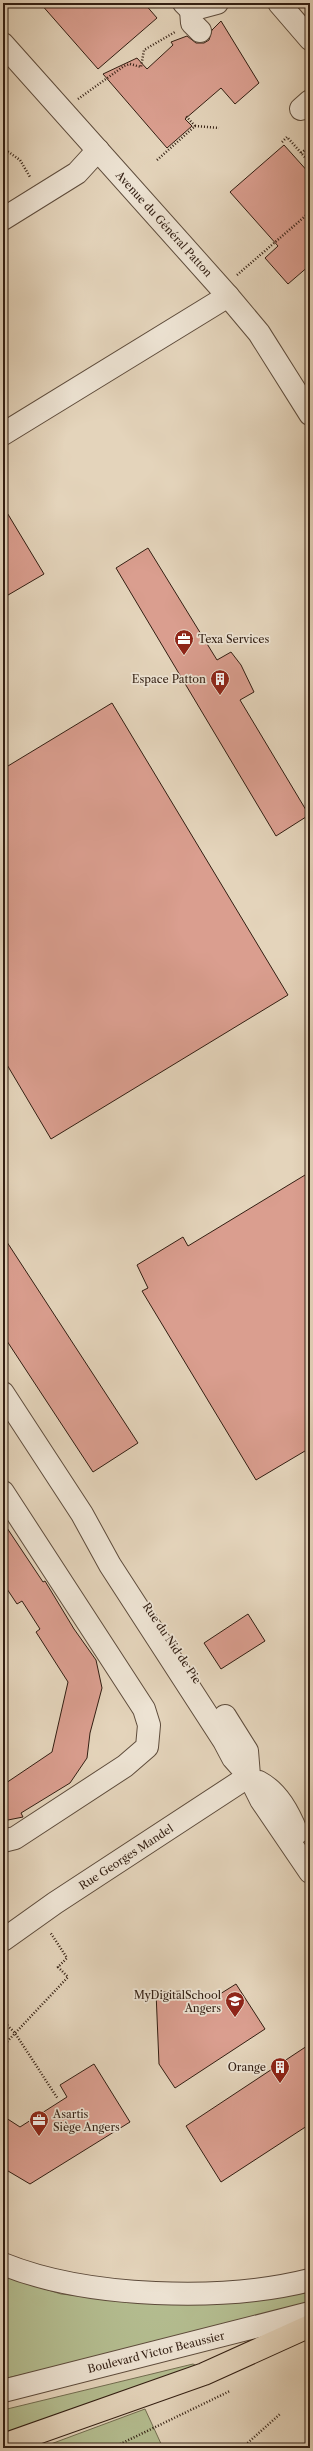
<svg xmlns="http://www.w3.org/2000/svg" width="313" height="2451" viewBox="0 0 313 2451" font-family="'Libre Caslon Text',serif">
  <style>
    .green { fill: #b4bd90; stroke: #736e51 }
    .building { fill: #da9e8f; stroke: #321e12 }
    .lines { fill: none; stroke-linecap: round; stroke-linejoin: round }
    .minor-casing { stroke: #5e4c3c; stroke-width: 24 }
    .highway-casing { stroke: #321e12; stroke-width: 24 }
    .path { stroke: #321e12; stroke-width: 2.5; stroke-dasharray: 1 2; stroke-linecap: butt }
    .minor { stroke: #ede3d3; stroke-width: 22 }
    .highway { stroke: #e4d4bb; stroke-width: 22 }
    .labels { text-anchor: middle; stroke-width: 3.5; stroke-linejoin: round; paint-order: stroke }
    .street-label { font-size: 11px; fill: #321e12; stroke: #ede3d3 }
    .poi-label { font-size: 11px; fill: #321e12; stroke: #ede3d3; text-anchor: end }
  </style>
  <rect width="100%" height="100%" fill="#e4d4bb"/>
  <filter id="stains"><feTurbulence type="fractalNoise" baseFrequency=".005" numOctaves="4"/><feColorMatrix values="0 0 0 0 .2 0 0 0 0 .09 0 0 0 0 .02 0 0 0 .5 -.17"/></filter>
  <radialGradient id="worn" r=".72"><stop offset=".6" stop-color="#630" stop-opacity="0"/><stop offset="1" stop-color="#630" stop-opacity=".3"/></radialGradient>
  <g class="green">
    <path d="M 3,2276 L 61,2294 L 134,2302 L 310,2289 L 310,2308 L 3,2379 Z"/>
    <path d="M 193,2364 L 201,2368 L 3,2434 L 3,2410 Z"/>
    <path d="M 145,2409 L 163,2448 L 40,2448 Z"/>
  </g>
  <g class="building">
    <path d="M 40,3 L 144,3 L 157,18 L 98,69 Z"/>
    <path d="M 221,21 L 259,83 L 235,104 L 221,88 L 185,119 L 192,126 L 167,148 L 103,74 L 137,58 L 147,69 L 173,45 L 171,42 L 187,36 L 196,43 L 204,43 L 209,40 L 212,30 Z"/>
    <path d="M 284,145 L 310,174 L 310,265 L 288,284 L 265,258 L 278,246 L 230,192 Z"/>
    <path d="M 3,506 L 44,574 L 3,598 Z"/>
    <path d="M 148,548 L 217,660 L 231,652 L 241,665 L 254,692 L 240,700 L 309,815 L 276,836 L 116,568 Z"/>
    <path d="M 112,703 L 288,995 L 51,1139 L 3,1058 L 3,769 Z"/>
    <path d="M 310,1172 L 310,1448 L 256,1480 L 142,1291 L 148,1288 L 137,1265 L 183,1237 L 188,1246 Z"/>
    <path d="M 3,1236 L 138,1443 L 93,1472 L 3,1335 Z"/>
    <path d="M 3,1522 L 43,1582 L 45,1581 L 74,1629 L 96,1660 L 102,1688 L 90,1733 L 87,1758 L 70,1783 L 21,1813 L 23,1817 L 3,1821 L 3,1785 L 52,1752 L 68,1682 L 36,1632 L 40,1629 L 22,1601 L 17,1604 L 3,1583 Z"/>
    <path d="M 248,1614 L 265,1641 L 221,1669 L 204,1643 Z"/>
    <path d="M 236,1984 L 265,2029 L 175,2088 L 159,2064 L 156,1992 L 185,1991 L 212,1999 Z"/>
    <path d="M 310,2044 L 310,2124 L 221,2182 L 186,2126 Z"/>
    <path d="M 94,2064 L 130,2122 L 30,2184 L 3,2168 L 3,2116 L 20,2127 L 67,2097 L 60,2085 Z"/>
  </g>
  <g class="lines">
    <defs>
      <g id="minor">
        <path d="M 184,3 L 191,10 L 217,3"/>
        <path d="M 279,3 L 310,39"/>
        <path d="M 191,10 L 192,23 L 200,31"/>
        <path d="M 3,44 L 228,296 L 259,333 L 310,414"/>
        <path d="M 301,109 L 310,101"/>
        <path d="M 3,219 L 77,173 L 98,150"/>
        <path d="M 3,434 L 228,296"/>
        <path d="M 3,1393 L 82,1514 L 110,1565 L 224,1741 L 233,1758 L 249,1776 L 261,1800 L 310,1872"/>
        <path d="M 3,1492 L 144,1709 L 149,1725 L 147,1747 L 125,1766 L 15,1838 L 3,1841"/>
        <path d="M 225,1716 L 247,1751 L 249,1776"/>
        <path d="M 259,1782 C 278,1792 289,1813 297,1833"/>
        <path d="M 3,1940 L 55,1903 L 249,1776"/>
        <path d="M 3,2264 C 87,2298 223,2302 310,2280"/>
        <path d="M 3,2391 L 310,2313"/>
      </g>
      <path id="highway" d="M 3,2445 L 204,2374 L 310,2326"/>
    </defs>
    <use href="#minor" class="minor-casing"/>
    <use href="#highway" class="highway-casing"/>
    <g class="path">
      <path d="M 78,99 L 124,66 L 130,64 L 141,67 L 144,50 L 175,32"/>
      <path d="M 195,126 L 219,128"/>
      <path d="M 282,142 L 287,137 L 310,163"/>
      <path d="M 3,148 L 20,160 L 30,177"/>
      <path d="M 301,153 L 310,146"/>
      <path d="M 157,160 L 195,126 L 185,115"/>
      <path d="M 3,161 L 8,151"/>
      <path d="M 237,275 L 310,212"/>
      <path d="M 3,2021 L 15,2033 L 58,2099"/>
      <path d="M 3,2046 L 68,1977 L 58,1967 L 67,1958 L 50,1932"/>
      <path d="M 243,2447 L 280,2414"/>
      <path d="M 112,2448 L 230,2391"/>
    </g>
    <use href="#minor" class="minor"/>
    <use href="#highway" class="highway"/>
  </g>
  <defs>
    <symbol id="office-pin" viewBox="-11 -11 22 30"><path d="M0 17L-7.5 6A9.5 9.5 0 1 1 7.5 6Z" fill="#8f2418" stroke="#ede3d3"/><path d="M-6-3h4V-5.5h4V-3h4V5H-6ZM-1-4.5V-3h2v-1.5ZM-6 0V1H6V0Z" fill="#fff"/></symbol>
    <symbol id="building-pin" viewBox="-11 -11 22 30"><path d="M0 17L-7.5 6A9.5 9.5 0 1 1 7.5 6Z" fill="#8f2418" stroke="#ede3d3"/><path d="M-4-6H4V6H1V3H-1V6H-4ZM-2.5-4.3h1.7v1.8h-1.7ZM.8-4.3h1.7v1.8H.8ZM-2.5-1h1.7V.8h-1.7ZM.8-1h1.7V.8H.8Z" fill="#fff"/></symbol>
    <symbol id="university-pin" viewBox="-11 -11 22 30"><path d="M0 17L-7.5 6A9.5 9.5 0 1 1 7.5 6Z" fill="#8f2418" stroke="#ede3d3"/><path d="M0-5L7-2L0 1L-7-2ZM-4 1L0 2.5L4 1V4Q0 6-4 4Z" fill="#fff"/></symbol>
  </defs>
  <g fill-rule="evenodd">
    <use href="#office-pin" x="173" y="628" width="22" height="30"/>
    <use href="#building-pin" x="209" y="668" width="22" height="30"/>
    <use href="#university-pin" x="224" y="1990" width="22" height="30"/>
    <use href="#building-pin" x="269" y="2056" width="22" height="30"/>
    <use href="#office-pin" x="28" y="2109" width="22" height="30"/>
  </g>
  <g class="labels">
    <g class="street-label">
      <text transform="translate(164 224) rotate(48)" y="4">Avenue du Général Patton</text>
      <text transform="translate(172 1643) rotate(56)" y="4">Rue du Nid de Pie</text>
      <text transform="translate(126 1857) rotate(-33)" y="4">Rue Georges Mandel</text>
      <text transform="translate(156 2352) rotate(-14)" y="4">Boulevard Victor Beaussier</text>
    </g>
    <g class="poi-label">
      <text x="198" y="643" text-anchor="start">Texa Services</text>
      <text x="206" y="683">Espace Patton</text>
      <text x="221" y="1999">MyDigitalSchool<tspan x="221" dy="13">Angers</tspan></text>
      <text x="266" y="2071">Orange</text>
      <text x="53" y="2118" text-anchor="start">Asartis<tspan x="53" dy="13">Siège Angers</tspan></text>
    </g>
  </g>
  <rect width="313" height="2451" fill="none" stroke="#e4d4bb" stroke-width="16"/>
  <rect x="4" y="4" width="305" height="2443" fill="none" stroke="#321e12" stroke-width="2"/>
  <rect x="8" y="8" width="297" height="2435" fill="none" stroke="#321e12"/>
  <rect width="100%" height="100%" filter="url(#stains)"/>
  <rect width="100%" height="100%" fill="url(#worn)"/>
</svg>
